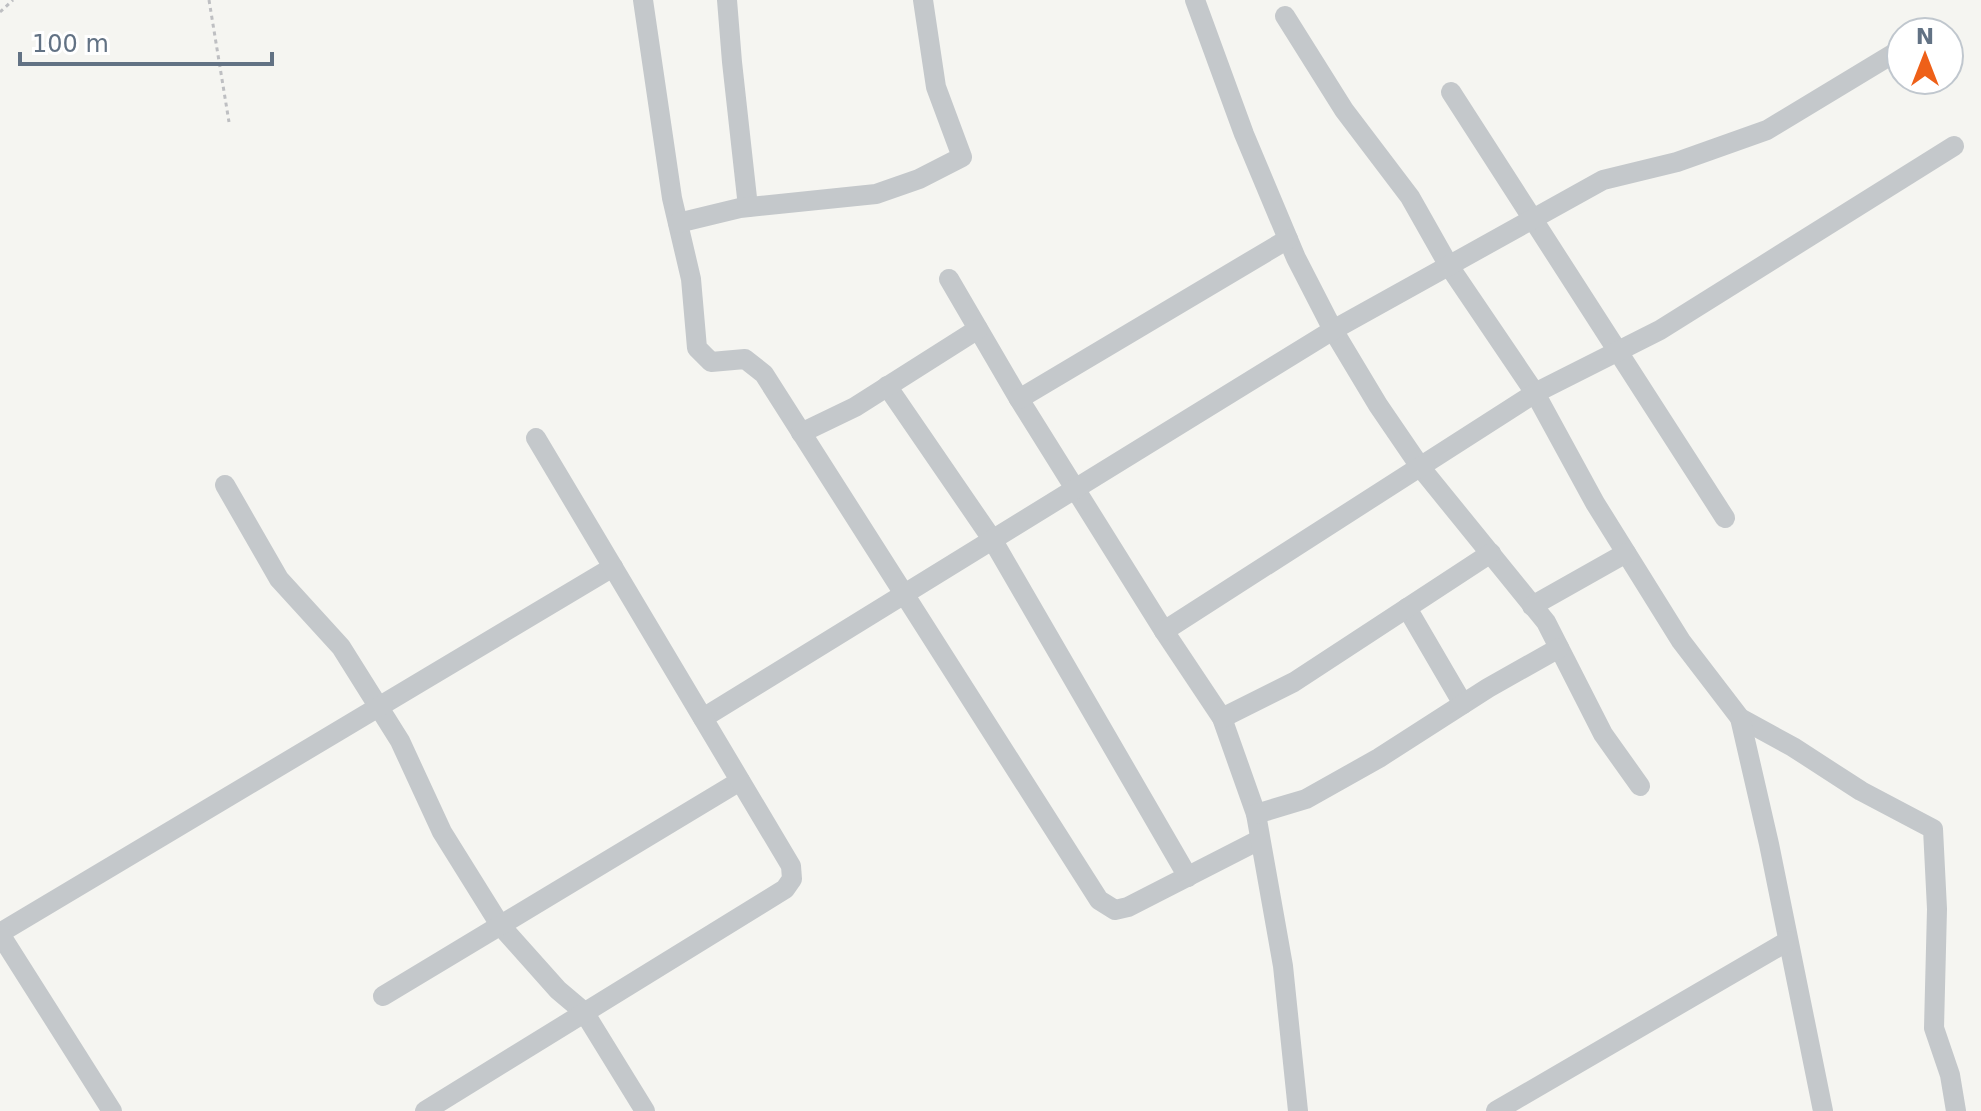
<svg xmlns="http://www.w3.org/2000/svg" width="1981" height="1111" viewBox="0 0 1981 1111" font-family="'DejaVu Sans',sans-serif">
  <style>
    .lines { fill: none; stroke-linecap: round; stroke-linejoin: round }
    .path { stroke: #bebfc2; stroke-width: 3; stroke-dasharray: 4 4; stroke-linecap: butt }
    .street { stroke: #c4c8cb; stroke-width: 20 }
  </style>
  <rect width="100%" height="100%" fill="#f5f5f1"/>
  <g class="lines">
    <g class="path">
      <path d="M 209,0 L 229,122"/>
      <path d="M 0,12 L 13,0"/>
    </g>
    <g class="street">
      <path d="M 643,0 L 672,198 L 691,279 L 697,348 L 711,362 L 745,359 L 764,374 L 1099,900 L 1115,910 L 1128,907 L 1259,840"/>
      <path d="M 727,0 L 732,62 L 748,207"/>
      <path d="M 1195,0 L 1244,134 L 1296,258 L 1333,330 L 1378,405 L 1421,468 L 1546,622 L 1603,734 L 1640,786"/>
      <path d="M 1285,16 L 1344,110 L 1410,197 L 1449,266 L 1535,393 L 1595,503 L 1681,641 L 1740,718 L 1793,747 L 1861,791 L 1933,829 L 1937,909 L 1934,1028 L 1950,1075 L 1956,1111"/>
      <path d="M 1451,92 L 1725,518"/>
      <path d="M 678,223 L 740,208 L 876,194 L 919,179 L 962,157 L 936,87 L 923,0"/>
      <path d="M 949,279 L 1019,399 L 1164,631 L 1222,718 L 1256,814 L 1283,966 L 1298,1111"/>
      <path d="M 887,386 L 992,539 L 1188,877"/>
      <path d="M 1019,399 L 1288,239"/>
      <path d="M 801,433 L 855,407 L 978,329"/>
      <path d="M 225,485 L 279,579 L 341,647 L 400,741 L 442,832 L 500,925 L 558,990 L 584,1012 L 645,1111"/>
      <path d="M 1532,606 L 1626,553"/>
      <path d="M 1407,608 L 1463,704"/>
      <path d="M 1164,631 L 1535,393 L 1660,330 L 1954,146"/>
      <path d="M 703,718 L 1333,330 L 1603,180 L 1677,162 L 1767,130 L 1901,49"/>
      <path d="M 1222,718 L 1294,682 L 1491,553"/>
      <path d="M 1740,718 L 1769,844 L 1823,1111"/>
      <path d="M 1256,814 L 1306,799 L 1379,758 L 1488,688 L 1559,648"/>
      <path d="M 0,933 L 613,567"/>
      <path d="M 0,934 L 112,1111"/>
      <path d="M 383,996 L 740,781"/>
      <path d="M 425,1111 L 785,889 L 792,879 L 791,866 L 536,438"/>
      <path d="M 1496,1111 L 1788,941"/>
    </g>
  </g>
  <g transform="translate(1925 56)"><circle r="38" fill="#ffffff" stroke="#c0c7ce" stroke-width="2"/>
  <path d="M0-6L14 30L0 20L-14 30Z" fill="#ee6018"/>
  <text y="-12" font-size="22" font-weight="bold" text-anchor="middle" fill="#627284">N</text>
  </g>
  <path d="M20 52v12h252v-12" fill="none" stroke="#627284" stroke-width="4"/>
  <text x="32" y="52" font-size="24" fill="#627284" stroke="#ffffff" stroke-width="6" paint-order="stroke">100 m</text>
</svg>
